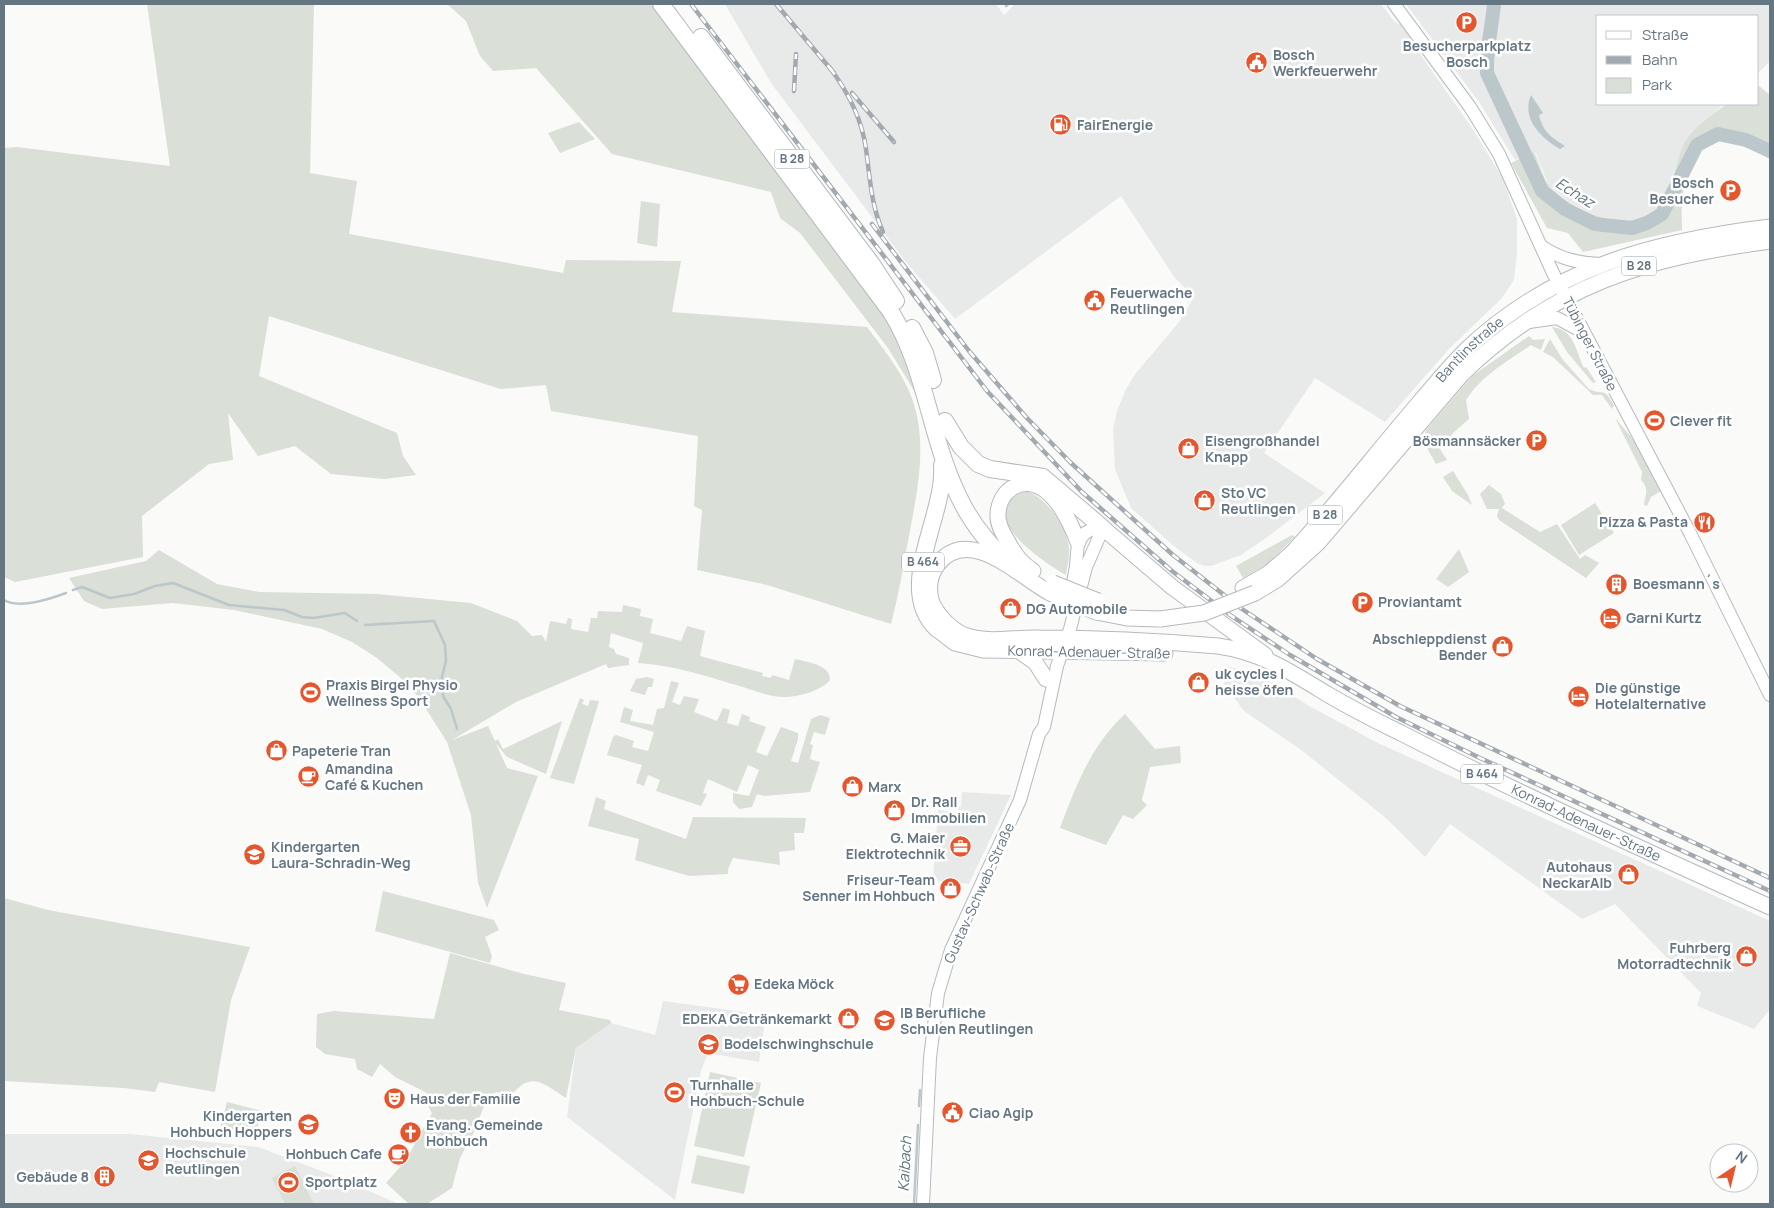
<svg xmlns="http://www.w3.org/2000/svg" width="1774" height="1208" viewBox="0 0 1774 1208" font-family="Manrope,sans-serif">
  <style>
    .built { fill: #e8e9e9 }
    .green { fill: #dadfd7 }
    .water { fill: #bbc7cb }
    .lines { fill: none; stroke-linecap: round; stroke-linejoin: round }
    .stream { stroke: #bbc7cb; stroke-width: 2.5 }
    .river { stroke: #bbc7cb; stroke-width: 14 }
    .secondary-casing { stroke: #b3babf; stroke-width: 14 }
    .primary-casing { stroke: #b5babe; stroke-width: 17 }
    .highway-casing { stroke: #b4b9bd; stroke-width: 18 }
    .secondary { stroke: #fff; stroke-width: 12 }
    .primary { stroke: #fff; stroke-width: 15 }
    .highway { stroke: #fff; stroke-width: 16 }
    .rail-casing { stroke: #a2aab0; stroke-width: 4.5 }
    .rail { stroke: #fff; stroke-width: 2.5; stroke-dasharray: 8; stroke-linecap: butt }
    .primary-bridge-casing { stroke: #b5babe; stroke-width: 17; stroke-linecap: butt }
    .primary-bridge { stroke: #fff; stroke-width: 15 }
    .labels { text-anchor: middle; stroke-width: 5; stroke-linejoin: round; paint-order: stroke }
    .shield { fill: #fff; stroke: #939fa8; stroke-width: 1 }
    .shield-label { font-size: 12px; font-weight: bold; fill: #657683 }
    .poi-label { font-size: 14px; font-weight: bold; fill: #657683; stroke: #fff; text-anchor: start }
    .street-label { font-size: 14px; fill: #657683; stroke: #fff }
    .water-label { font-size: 15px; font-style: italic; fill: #60757c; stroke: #fff }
  </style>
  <rect width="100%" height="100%" fill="#fafaf8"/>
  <g class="built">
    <path d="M 725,4 L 996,4 L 1004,15 L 1015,4 L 1381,4 L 1395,22 L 1407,28 L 1411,41 L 1474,131 L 1503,179 L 1517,219 L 1517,254 L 1514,280 L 1501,299 L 1449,349 L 1385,422 L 1315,378 L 1264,453 L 1325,493 L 1266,538 L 1241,555 L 1211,566 L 1205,566 L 1197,563 L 1175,547 L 1131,508 L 1115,469 L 1113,430 L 1117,411 L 1126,389 L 1136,373 L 1179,322 L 1194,297 L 1175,278 L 1121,196 L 955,319 L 905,261 L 771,83 Z"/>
    <path d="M 1406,4 L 1770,4 L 1770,61 L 1758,73 L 1758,16 L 1598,16 L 1598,104 L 1724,104 L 1687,138 L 1666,192 L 1656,209 L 1643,218 L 1632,221 L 1598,217 L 1569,202 L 1549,186 L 1535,152 L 1515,160 L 1479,102 Z"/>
    <path d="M 1228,667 L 1252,671 L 1311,707 L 1378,743 L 1770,921 L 1770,1009 L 1754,1029 L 1697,1006 L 1701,993 L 1615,904 L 1582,919 L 1450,824 L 1425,857 L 1387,819 L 1355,793 L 1300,749 L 1244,711 L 1224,684 Z"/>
    <path d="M 962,792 L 1011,795 L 969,884 L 933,880 L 938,810 L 958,812 L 958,807 L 961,807 Z"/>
    <path d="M 663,1001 L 766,1015 L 759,1062 L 708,1053 L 701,1071 L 675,1200 L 567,1117 L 576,1048 L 611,1023 L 655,1035 Z"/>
    <path d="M 4,1134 L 130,1134 L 258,1147 L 332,1175 L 399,1204 L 4,1204 Z"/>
  </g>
  <g class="green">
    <path d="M 147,4 L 314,4 L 310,173 L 357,181 L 349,234 L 563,273 L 566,260 L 681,261 L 672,312 L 867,327 C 882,347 899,368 909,391 C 930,438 917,493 908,541 C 903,569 898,597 891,624 L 767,585 L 697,570 L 702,510 L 694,506 L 698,436 L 551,411 L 546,385 L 501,389 L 269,316 L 259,376 L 397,433 L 403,456 L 416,475 L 384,479 L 331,474 L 295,446 L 258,456 L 228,413 L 233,460 L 209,464 L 142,516 L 143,557 L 15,582 L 4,577 L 4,148 L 17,147 L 170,166 Z"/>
    <path d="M 447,4 L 654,4 L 856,273 L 899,340 L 916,394 L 888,348 L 800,233 L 780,218 L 771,192 L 612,154 L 536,68 L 493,71 L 480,56 L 466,21 Z"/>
    <path d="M 1758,85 L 1770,95 L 1770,159 C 1760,154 1747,144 1736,142 C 1684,131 1681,193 1682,230 L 1583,252 L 1568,233 L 1547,228 L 1511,163 L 1534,152 C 1539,162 1543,178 1550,187 C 1571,210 1629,237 1656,209 C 1673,191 1675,161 1686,140 C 1693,128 1715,113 1726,104 L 1758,104 Z"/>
    <path d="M 579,122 L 595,139 L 560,153 L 548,133 Z"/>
    <path d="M 641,201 L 660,204 L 657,247 L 637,243 Z"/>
    <path d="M 1552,327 C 1575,329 1576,353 1584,368 L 1586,367 L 1596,382 L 1593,383 L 1567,352 Z"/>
    <path d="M 1529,336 L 1533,340 L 1545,339 L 1541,350 L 1531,345 C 1507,362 1483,374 1466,400 L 1469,419 L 1453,433 L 1440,449 L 1447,460 L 1436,464 L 1423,441 L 1426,430 L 1472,376 Z"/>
    <path d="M 1550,339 L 1563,360 L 1589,389 C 1604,396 1603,386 1614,405 L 1612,409 L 1602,395 L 1593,395 L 1553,357 L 1543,352 Z"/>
    <path d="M 1615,418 L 1637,444 L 1661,491 L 1651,497 L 1647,506 L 1644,505 C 1645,495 1650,489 1641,480 L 1642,472 Z"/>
    <path d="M 1453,471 L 1468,495 L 1472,505 L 1452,491 L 1443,477 Z"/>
    <path d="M 1489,485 L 1501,494 L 1505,504 L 1502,508 L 1540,532 L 1557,524 L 1580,559 L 1585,555 L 1599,563 L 1586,578 L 1499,520 L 1497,516 L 1499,509 L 1487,509 L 1480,494 Z"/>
    <path d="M 1026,491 C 1046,497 1067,526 1069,548 C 1070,556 1067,567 1066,575 C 1043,562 968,512 1026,491 Z"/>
    <path d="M 1595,503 L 1614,533 L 1579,555 L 1561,525 Z"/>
    <path d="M 1292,535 L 1295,537 L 1267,564 L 1243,578 L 1236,566 Z"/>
    <path d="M 1459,549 L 1469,572 L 1448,587 L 1436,579 Z"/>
    <path d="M 159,550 L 217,584 L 259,592 L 377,594 L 471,603 L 517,621 L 532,636 L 542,635 L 546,642 L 550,621 L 566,624 L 568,618 L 572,619 L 571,629 L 588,632 L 591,618 L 597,618 L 598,611 L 622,612 L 623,605 L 641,609 L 640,616 L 653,619 L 650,633 L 681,641 L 687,626 L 705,631 L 700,656 L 763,673 L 762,676 L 771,678 L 772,675 L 789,680 L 795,659 C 807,662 831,665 830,680 C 821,691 798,697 784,697 C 770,697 756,691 743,687 C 708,677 674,665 638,663 L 643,643 L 611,633 L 609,647 L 614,649 L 616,654 L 629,658 L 629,665 L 608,668 L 606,664 L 516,702 L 452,740 L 488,726 L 495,741 L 498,739 L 503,749 L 562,721 L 546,774 L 507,757 L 496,744 L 507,768 L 538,776 L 487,908 L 478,883 L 471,815 L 447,742 L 419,698 L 402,679 L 377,658 L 352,642 L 322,629 L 234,610 L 173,603 L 102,609 L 84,601 L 69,578 L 146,561 Z"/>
    <path d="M 647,677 L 654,679 L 652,687 L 648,687 L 645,695 L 630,691 L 636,679 Z"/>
    <path d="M 671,681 L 679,683 L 672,702 L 680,705 L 684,696 L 699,699 L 694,712 L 717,721 L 723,708 L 730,710 L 727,723 L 738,726 L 742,714 L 750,717 L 749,721 L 766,727 L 756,752 L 767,756 L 781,727 L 798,733 L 798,739 L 791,761 L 798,763 L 811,719 L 820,715 L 830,718 L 825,735 L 814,732 L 810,744 L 813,745 L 810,759 L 820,762 L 810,792 L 764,796 L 757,794 L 752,807 L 739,809 L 733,802 L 733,793 L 749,796 L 759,770 L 748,765 L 737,792 L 708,779 L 703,793 L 707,794 L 701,806 L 656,791 L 660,780 L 648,775 L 644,786 L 636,783 L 642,765 L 607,755 L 613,737 L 616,735 L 634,741 L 632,747 L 648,751 L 654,732 L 620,722 L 624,707 L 633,710 L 630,721 L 653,725 L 657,709 L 664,708 Z"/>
    <path d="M 580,698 L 584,700 L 582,704 L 588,706 L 590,700 L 599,701 L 574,784 L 550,778 Z"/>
    <path d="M 1125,714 L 1155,749 L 1180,746 L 1181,763 L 1150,767 L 1142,800 L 1147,805 L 1133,819 L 1123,815 L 1106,845 L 1060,828 C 1076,786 1091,745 1125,714 Z"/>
    <path d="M 596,797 L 606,801 L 604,809 L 686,839 L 693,817 L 806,818 L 804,833 L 794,833 L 795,850 L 779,852 L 780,865 L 733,858 L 728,869 L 728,874 L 689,876 L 635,860 L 639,839 L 588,826 Z"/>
    <path d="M 383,891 L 494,920 L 499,930 L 485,937 L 492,956 L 490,963 L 375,931 Z"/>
    <path d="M 4,898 L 48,910 L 250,947 L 231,1000 L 215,1092 L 159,1082 L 155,1092 L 124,1088 L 4,1081 Z"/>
    <path d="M 450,953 L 524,974 L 566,983 L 559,1010 L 610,1020 L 611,1023 L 576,1048 L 566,1098 C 541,1082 531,1070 509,1098 L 497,1092 L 488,1096 L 474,1132 L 460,1158 L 452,1188 L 427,1204 L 409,1204 L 386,1183 L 406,1160 L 432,1113 L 428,1106 L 422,1103 L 427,1093 L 395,1077 L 380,1064 L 372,1077 L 357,1069 L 355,1059 L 325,1054 L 316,1047 L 317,1014 L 334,1011 L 434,1019 Z"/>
    <path d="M 710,1072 L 761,1083 L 744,1157 L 694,1146 Z"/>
    <path d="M 227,1102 L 262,1111 L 255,1137 L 220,1128 Z"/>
    <path d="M 697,1155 L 750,1166 L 744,1194 L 691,1183 Z"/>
    <path d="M 295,1166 L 314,1204 L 285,1204 L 272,1178 Z"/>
  </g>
  <path class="water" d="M 1531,95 L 1543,113 L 1539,115 C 1542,131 1552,138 1565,146 L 1560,149 C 1541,138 1521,119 1531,95 Z"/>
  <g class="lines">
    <g class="stream">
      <path d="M 1006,6 L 1008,4"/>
      <path d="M 73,590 L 82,587 L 110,598 L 134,594 L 155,586 L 173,583 L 229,605 L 284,610 L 302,617 L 313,618 L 345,613 L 357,621"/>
      <path d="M 4,600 C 19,609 50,599 66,593"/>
      <path d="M 365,625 L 434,621 L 445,645 L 446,661 L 442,676 L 443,696 L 451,709 L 457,729"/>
      <path d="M 919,1106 L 920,1090"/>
      <path d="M 914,1204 L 918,1125"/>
    </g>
    <path class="river" d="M 1494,4 C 1492,27 1486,49 1487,73 L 1542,191 L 1565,209 L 1595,224 L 1632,228 L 1647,223 L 1662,214 L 1697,145 L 1718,134 L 1746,140 L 1770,151"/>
    <defs>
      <g id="secondary">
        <path d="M 1394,4 L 1470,107 L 1499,154 L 1553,273 L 1690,533 L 1770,695"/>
        <path d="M 1541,246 C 1560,259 1578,263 1601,264"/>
        <path d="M 1529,322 L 1557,318 L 1583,332"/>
        <path d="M 1070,598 L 1076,566 L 1078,542 L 1085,533 L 1100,525"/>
        <path d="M 923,1204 L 930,1058 L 938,993 L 951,950 L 1020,800 L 1039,734 L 1044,727 L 1057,666 L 1070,629 L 1086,567 L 1103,528"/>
      </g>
      <g id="primary">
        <path d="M 1103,528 L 1172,587 L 1265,655"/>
        <path d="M 1033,571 C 1021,563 1015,555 1008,542 C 1004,535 998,526 998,517 C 997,493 1019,475 1042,488 C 1060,499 1071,524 1078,542"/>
        <path id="s1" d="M 1243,588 L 1269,573 L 1292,553 C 1336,505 1376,453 1419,403 C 1434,385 1450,366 1467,349 C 1554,267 1655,241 1770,227"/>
        <path id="s2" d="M 1050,593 C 1020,577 969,524 938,564 C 930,574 928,587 931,600 C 936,614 950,629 964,635 C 987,644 1015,637 1039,638 C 1098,638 1159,641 1218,646 C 1261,652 1291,672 1327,694 C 1351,708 1376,721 1401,733 C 1522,795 1646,851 1770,907"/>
        <path d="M 1255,593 L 1278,579 L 1318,543 L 1462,374 C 1555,284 1646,258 1770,241"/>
        <path d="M 1096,612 L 1127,618 L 1160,619"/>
        <path d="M 937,629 L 955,643 L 983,650 L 1165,653"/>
        <path d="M 1019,651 L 1035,662 L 1046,679"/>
      </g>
      <g id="highway">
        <path d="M 661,4 L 891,312 C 928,372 930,444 963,505 C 976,530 995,551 1016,570"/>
        <path d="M 701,37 L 871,263 L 896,301"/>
        <path d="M 912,328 L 925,353 L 933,380"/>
        <path d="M 945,421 L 961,447 L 978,464 L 990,469 L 1043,477 L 1103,528"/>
        <path d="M 937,629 C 894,588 946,516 942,465"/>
      </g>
    </defs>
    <use href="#secondary" class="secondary-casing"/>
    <use href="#primary" class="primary-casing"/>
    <use href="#highway" class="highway-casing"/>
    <use href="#secondary" class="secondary"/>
    <use href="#primary" class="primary"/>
    <use href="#highway" class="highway"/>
    <defs>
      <g id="rail">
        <path d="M 691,4 L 987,391 L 1082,492 L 1172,571 L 1230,615 L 1290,655 L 1396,717 L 1480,758 L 1770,891"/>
        <path d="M 776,4 L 834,73"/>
        <path d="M 830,68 C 848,92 862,119 866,149 C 870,178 871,205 883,232"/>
        <path d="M 794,91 L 796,54"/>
        <path d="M 852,93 L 894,142"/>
        <path d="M 872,224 L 969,351 L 1026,417 L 1071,463 L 1173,555 L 1242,609 L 1317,659 L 1400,706 L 1770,878"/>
      </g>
    </defs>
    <use href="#rail" class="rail-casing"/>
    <use href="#rail" class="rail"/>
    <defs>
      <g id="primary-bridge">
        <path d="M 1053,583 L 1098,601"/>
        <path d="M 1050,593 L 1096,612"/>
        <path d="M 1160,619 L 1204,613 L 1255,593"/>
      </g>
    </defs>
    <use href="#primary-bridge" class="primary-bridge-casing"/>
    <use href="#primary-bridge" class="primary-bridge"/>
  </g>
  <defs>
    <symbol id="parking-disc" viewBox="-11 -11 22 22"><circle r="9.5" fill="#e4572e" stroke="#fff"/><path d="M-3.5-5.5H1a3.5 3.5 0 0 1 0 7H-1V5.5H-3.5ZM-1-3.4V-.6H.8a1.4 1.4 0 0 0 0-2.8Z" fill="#fff"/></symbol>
    <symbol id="civic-disc" viewBox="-11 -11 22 22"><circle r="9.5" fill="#e4572e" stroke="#fff"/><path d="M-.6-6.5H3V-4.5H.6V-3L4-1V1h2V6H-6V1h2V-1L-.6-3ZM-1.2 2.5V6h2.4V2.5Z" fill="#fff"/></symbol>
    <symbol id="fuel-disc" viewBox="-11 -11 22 22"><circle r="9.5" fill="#e4572e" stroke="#fff"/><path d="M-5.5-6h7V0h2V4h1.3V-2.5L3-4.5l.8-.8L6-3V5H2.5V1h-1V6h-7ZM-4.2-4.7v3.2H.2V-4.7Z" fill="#fff"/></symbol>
    <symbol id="stadium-disc" viewBox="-11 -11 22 22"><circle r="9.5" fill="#e4572e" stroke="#fff"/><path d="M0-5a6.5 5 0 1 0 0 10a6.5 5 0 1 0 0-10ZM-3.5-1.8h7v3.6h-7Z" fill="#fff"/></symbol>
    <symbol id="shop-disc" viewBox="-11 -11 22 22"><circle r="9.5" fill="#e4572e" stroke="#fff"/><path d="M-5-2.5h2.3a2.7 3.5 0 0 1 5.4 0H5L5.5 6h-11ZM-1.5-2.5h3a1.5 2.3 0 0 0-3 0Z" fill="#fff"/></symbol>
    <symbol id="restaurant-disc" viewBox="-11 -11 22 22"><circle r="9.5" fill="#e4572e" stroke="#fff"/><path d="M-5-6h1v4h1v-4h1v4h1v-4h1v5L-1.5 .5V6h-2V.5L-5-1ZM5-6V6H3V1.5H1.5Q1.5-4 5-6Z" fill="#fff"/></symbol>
    <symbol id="building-disc" viewBox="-11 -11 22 22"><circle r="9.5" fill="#e4572e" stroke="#fff"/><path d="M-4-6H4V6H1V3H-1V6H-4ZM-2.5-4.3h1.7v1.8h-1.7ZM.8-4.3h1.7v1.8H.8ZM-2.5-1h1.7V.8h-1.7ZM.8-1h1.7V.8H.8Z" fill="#fff"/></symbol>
    <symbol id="hotel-disc" viewBox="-11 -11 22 22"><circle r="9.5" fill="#e4572e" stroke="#fff"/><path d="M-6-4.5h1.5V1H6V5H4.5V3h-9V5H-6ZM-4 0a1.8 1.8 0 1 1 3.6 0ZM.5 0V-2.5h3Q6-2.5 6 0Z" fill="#fff"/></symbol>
    <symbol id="cafe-disc" viewBox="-11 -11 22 22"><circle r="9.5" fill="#e4572e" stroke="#fff"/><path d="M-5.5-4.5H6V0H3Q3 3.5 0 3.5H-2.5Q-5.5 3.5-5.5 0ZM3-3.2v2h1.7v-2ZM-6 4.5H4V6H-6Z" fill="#fff"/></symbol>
    <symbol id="office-disc" viewBox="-11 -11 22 22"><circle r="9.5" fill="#e4572e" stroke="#fff"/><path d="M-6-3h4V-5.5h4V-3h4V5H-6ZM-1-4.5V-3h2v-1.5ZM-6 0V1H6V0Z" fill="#fff"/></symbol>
    <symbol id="school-disc" viewBox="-11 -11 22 22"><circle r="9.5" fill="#e4572e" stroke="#fff"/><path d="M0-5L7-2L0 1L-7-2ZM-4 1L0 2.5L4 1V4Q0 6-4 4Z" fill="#fff"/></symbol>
    <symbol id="supermarket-disc" viewBox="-11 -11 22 22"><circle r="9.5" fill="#e4572e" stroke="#fff"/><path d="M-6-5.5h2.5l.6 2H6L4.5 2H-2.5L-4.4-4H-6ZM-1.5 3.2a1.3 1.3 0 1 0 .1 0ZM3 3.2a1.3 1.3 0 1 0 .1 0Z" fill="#fff"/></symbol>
    <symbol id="theatre-disc" viewBox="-11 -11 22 22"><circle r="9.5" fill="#e4572e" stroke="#fff"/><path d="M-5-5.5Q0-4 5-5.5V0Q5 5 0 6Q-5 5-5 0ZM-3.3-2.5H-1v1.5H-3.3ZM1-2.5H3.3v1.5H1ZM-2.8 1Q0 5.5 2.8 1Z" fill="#fff"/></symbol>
    <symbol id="church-disc" viewBox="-11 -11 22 22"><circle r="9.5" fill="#e4572e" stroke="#fff"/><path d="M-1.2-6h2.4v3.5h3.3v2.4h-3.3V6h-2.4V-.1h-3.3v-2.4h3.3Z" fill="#fff"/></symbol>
    <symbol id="university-disc" viewBox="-11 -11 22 22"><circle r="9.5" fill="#e4572e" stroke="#fff"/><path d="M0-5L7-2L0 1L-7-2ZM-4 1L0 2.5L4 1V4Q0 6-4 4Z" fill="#fff"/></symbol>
  </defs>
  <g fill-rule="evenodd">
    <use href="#parking-disc" x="1454" y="10" width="25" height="25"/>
    <use href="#civic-disc" x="1244" y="50" width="25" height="25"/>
    <use href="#fuel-disc" x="1048" y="112" width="25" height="25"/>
    <use href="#parking-disc" x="1718" y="178" width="25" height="25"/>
    <use href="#civic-disc" x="1082" y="288" width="25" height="25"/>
    <use href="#stadium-disc" x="1642" y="408" width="25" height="25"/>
    <use href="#parking-disc" x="1524" y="428" width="25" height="25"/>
    <use href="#shop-disc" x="1176" y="436" width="25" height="25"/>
    <use href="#shop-disc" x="1192" y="488" width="25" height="25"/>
    <use href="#restaurant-disc" x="1692" y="510" width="25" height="25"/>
    <use href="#building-disc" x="1604" y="572" width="25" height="25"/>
    <use href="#parking-disc" x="1350" y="590" width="25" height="25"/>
    <use href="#shop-disc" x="998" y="596" width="25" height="25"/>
    <use href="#hotel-disc" x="1598" y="606" width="25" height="25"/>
    <use href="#shop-disc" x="1490" y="634" width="25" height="25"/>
    <use href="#shop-disc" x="1186" y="670" width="25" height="25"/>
    <use href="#stadium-disc" x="298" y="680" width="25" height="25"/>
    <use href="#hotel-disc" x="1566" y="684" width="25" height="25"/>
    <use href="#shop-disc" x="264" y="738" width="25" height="25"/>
    <use href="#cafe-disc" x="296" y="764" width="25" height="25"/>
    <use href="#shop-disc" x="840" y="774" width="25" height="25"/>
    <use href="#shop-disc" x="882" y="798" width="25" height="25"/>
    <use href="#office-disc" x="948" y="834" width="25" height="25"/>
    <use href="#school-disc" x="242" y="842" width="25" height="25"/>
    <use href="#shop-disc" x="1616" y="862" width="25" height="25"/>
    <use href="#shop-disc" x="938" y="876" width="25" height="25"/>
    <use href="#shop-disc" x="1734" y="944" width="25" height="25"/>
    <use href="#supermarket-disc" x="726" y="972" width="25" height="25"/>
    <use href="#shop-disc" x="836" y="1006" width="25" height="25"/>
    <use href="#school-disc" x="872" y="1008" width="25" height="25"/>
    <use href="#school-disc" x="696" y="1032" width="25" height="25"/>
    <use href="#stadium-disc" x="662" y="1080" width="25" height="25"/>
    <use href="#theatre-disc" x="382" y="1086" width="25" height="25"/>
    <use href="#civic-disc" x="940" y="1100" width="25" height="25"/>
    <use href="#school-disc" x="296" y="1112" width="25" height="25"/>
    <use href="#church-disc" x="398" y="1120" width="25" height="25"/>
    <use href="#cafe-disc" x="386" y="1142" width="25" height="25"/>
    <use href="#university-disc" x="136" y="1148" width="25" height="25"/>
    <use href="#building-disc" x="92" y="1164" width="25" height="25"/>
    <use href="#stadium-disc" x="276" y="1170" width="25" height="25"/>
  </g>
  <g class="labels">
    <g class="shield">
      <rect x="774.5" y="149.5" width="35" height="19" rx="4"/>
      <rect x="1621.5" y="256.5" width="35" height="19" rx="4"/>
      <rect x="1307.5" y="505.5" width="35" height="19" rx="4"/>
      <rect x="902" y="552.5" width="42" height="19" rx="4"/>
      <rect x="1461" y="764.5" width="42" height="19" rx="4"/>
    </g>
    <g class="shield-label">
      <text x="792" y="163">B 28</text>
      <text x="1639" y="270">B 28</text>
      <text x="1325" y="519">B 28</text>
      <text x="923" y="566">B 464</text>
      <text x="1482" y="778">B 464</text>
    </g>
    <g class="poi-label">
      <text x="1467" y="51" text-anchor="middle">Besucherparkplatz<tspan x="1467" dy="16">Bosch</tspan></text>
      <text x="1273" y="60">Bosch<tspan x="1273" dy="16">Werkfeuerwehr</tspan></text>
      <text x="1077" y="130">FairEnergie</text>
      <text x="1714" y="188" text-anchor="end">Bosch<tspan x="1714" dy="16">Besucher</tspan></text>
      <text x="1110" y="298">Feuerwache<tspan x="1110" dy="16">Reutlingen</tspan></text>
      <text x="1670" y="426">Clever fit</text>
      <text x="1205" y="446">Eisengroßhandel<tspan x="1205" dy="16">Knapp</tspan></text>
      <text x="1521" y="446" text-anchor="end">Bösmannsäcker</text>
      <text x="1221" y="498">Sto VC<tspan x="1221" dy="16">Reutlingen</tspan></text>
      <text x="1688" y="527" text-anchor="end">Pizza &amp; Pasta</text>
      <text x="1633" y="589">Boesmann´s</text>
      <text x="1378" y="607">Proviantamt</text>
      <text x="1026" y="614">DG Automobile</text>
      <text x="1626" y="623">Garni Kurtz</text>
      <text x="1487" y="644" text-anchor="end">Abschleppdienst<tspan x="1487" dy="16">Bender</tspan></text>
      <text x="1215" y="679">uk cycles |<tspan x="1215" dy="16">heisse öfen</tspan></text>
      <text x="326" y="690">Praxis Birgel Physio<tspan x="326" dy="16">Wellness Sport</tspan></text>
      <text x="1595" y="693">Die günstige<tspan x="1595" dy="16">Hotelalternative</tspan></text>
      <text x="292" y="756">Papeterie Tran</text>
      <text x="325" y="774">Amandina<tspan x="325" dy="16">Café &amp; Kuchen</tspan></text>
      <text x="868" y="792">Marx</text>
      <text x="911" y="807">Dr. Rall<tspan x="911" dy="16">Immobilien</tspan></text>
      <text x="945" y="843" text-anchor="end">G. Maier<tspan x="945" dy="16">Elektrotechnik</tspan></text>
      <text x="271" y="852">Kindergarten<tspan x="271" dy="16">Laura-Schradin-Weg</tspan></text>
      <text x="1612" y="872" text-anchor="end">Autohaus<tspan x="1612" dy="16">NeckarAlb</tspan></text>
      <text x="935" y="885" text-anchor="end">Friseur-Team<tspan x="935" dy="16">Senner im Hohbuch</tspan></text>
      <text x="1731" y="953" text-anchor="end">Fuhrberg<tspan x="1731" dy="16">Motorradtechnik</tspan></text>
      <text x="754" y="989">Edeka Möck</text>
      <text x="900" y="1018">IB Berufliche<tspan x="900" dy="16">Schulen Reutlingen</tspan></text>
      <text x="832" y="1024" text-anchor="end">EDEKA Getränkemarkt</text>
      <text x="724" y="1049">Bodelschwinghschule</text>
      <text x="690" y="1090">Turnhalle<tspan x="690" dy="16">Hohbuch-Schule</tspan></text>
      <text x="410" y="1104">Haus der Familie</text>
      <text x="969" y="1118">Ciao Agip</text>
      <text x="292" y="1121" text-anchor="end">Kindergarten<tspan x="292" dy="16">Hohbuch Hoppers</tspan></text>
      <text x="426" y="1130">Evang. Gemeinde<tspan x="426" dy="16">Hohbuch</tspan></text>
      <text x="165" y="1158">Hochschule<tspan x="165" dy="16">Reutlingen</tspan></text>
      <text x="382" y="1159" text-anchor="end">Hohbuch Cafe</text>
      <text x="89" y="1182" text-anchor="end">Gebäude 8</text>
      <text x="305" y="1187">Sportplatz</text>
    </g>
    <g class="street-label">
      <text transform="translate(1590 344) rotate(63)" y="5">Tübinger Straße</text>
      <text dy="5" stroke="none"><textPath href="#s1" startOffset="331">Bantlinstraße</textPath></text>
      <text transform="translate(1089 652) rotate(1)" y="5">Konrad-Adenauer-Straße</text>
      <text dy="5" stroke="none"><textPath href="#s2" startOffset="880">Konrad-Adenauer-Straße</textPath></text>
      <text transform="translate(979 893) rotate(-66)" y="5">Gustav-Schwab-Straße</text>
    </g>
    <g class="water-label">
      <text transform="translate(1575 193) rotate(32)" y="5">Echaz</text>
      <text transform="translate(905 1164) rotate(-87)" y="5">Kaibach</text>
    </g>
  </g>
  <rect width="1774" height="1208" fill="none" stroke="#657683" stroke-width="10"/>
  <rect x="1596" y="15" width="162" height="90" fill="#ffffff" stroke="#c1c8cd"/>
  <rect x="1606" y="31" width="25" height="8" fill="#ffffff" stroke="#c1c8cd"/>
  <text x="1642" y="40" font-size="15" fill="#657683">Straße</text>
  <rect x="1606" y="56" width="25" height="8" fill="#a2aab0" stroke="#c1c8cd"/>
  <text x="1642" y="65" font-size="15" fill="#657683">Bahn</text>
  <rect x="1606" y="78" width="25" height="15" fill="#dadfd7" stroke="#c1c8cd"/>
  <text x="1642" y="90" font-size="15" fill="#657683">Park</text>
  <g transform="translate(1734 1168) rotate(35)"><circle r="24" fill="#ffffff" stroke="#c1c8cd"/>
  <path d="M0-4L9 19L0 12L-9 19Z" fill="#e4572e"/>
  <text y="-8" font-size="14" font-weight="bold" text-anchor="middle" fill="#657683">N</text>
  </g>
</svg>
